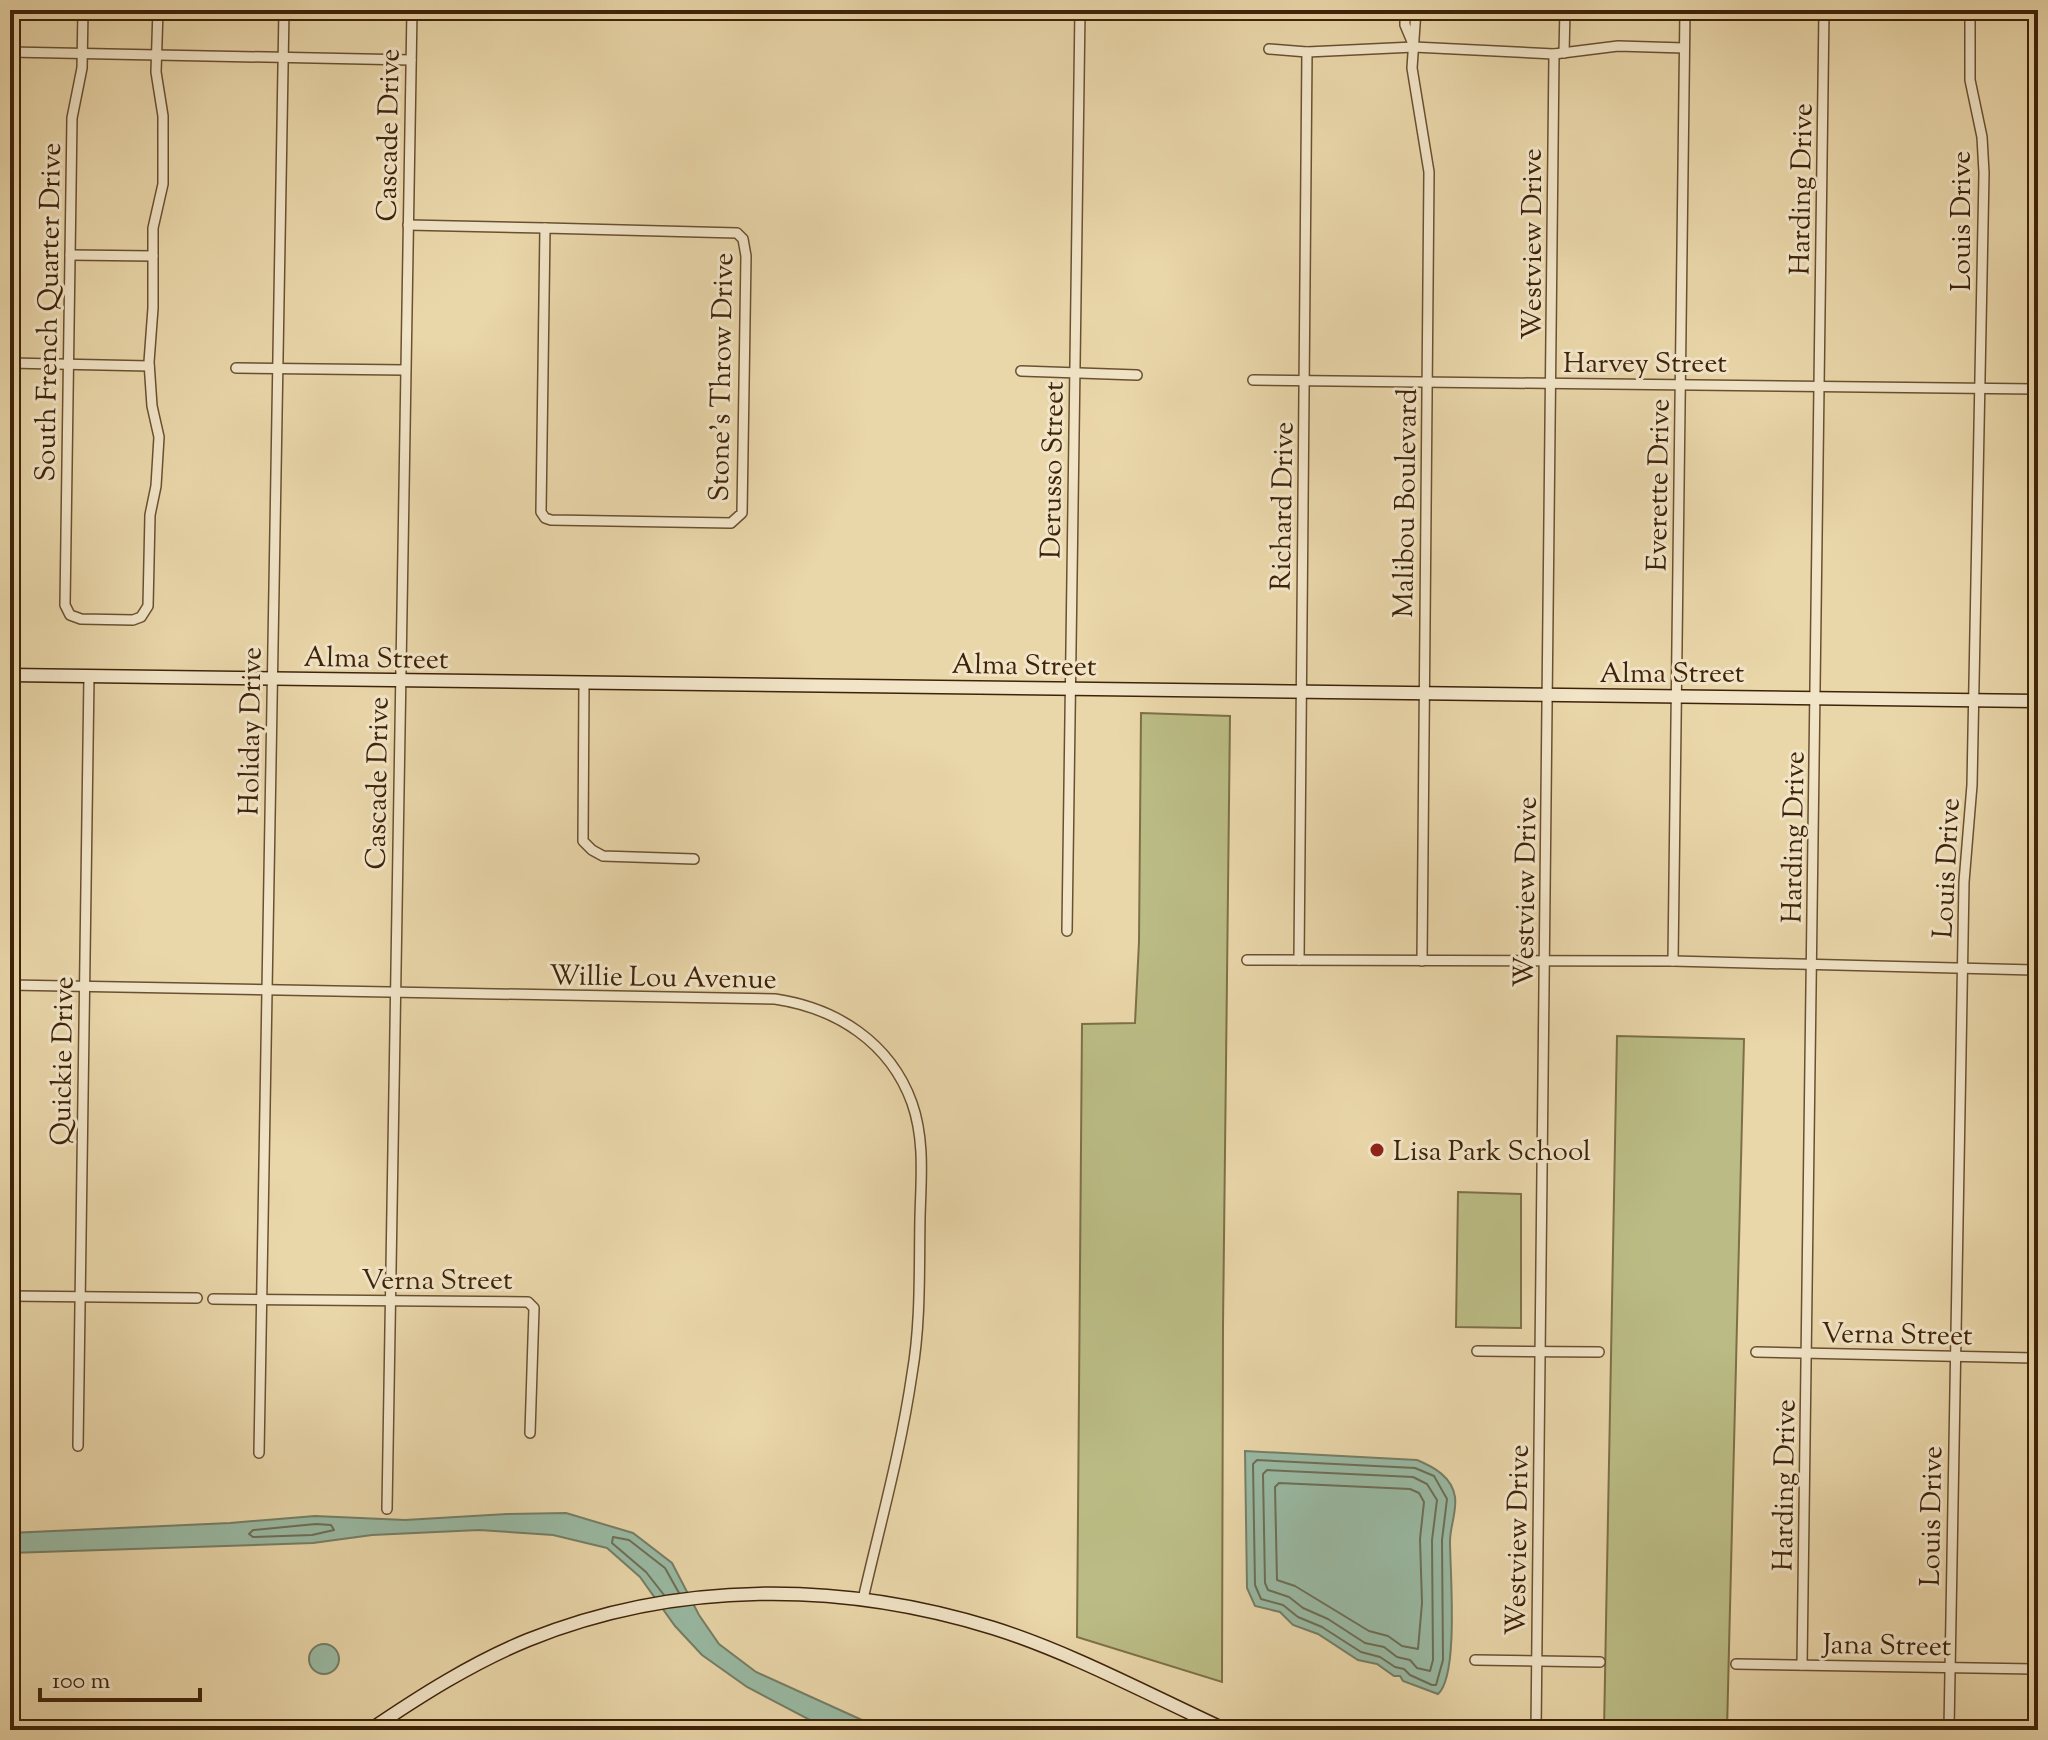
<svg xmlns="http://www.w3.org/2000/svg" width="2048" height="1740" viewBox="0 0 2048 1740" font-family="'Sorts Mill Goudy',serif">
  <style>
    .green { fill: #bbbc85; stroke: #7d7047; stroke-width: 2 }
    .water { fill: #99baa4; stroke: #757e66; stroke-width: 2 }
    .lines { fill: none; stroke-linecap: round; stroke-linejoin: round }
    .shore { stroke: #6c6e56; stroke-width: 2 }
    .street-casing { stroke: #6a5031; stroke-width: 12 }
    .secondary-casing { stroke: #3f2309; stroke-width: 15 }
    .street { stroke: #f1e4c7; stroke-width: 9 }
    .secondary { stroke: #f1e4c7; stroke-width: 12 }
    .poi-dot { fill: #8f2418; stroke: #f1e4c7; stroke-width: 3 }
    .labels { text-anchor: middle; stroke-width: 6; stroke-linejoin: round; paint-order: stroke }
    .street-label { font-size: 28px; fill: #3f2309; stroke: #f1e4c7 }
    .poi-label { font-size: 28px; fill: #3f2309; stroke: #f1e4c7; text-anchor: start }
  </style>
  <rect width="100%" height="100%" fill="#e9d6a9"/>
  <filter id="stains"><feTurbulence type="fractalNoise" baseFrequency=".0025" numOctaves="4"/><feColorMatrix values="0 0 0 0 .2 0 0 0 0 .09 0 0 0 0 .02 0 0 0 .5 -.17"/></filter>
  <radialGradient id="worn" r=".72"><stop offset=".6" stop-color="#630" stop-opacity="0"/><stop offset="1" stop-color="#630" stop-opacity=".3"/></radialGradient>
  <g class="green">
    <path d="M 1141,713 L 1230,716 L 1223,1326 L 1222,1682 L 1077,1637 L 1082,1024 L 1135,1023 L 1139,942 Z"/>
    <path d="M 1617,1036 L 1744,1039 L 1727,1730 L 1604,1730 Z"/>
    <path d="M 1458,1192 L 1521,1194 L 1521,1328 L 1456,1327 Z"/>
  </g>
  <g class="water">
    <path d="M 1245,1451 L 1417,1460 C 1434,1467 1452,1477 1455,1497 C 1457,1511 1450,1527 1450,1541 C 1450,1572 1459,1676 1438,1694 L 1403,1681 L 1400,1676 L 1394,1676 L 1377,1664 L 1358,1660 L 1318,1634 L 1293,1625 L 1280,1612 L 1255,1606 L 1247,1588 Z"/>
    <path d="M 566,1513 L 633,1533 L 672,1563 L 699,1615 L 719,1644 L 756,1672 L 884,1730 L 829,1730 L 747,1687 L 702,1655 L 675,1626 L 640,1577 L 607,1548 L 553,1535 L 479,1530 L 372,1535 L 313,1543 L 10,1553 L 10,1533 L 230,1523 L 315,1516 L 405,1520 L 507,1514 Z"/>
    <circle cx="324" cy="1659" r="15"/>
  </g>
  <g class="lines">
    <g class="shore">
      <path d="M 1257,1460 L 1415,1468 L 1434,1476 L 1447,1499 L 1442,1540 L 1443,1660 L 1436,1685 L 1432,1685 L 1410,1675 L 1404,1669 L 1395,1667 L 1380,1657 L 1361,1652 L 1322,1627 L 1298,1617 L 1283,1605 L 1261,1599 L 1255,1585 L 1253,1464 Z"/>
      <path d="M 1267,1470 L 1413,1477 L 1427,1484 L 1437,1500 L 1432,1540 L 1433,1660 L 1430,1671 L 1417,1668 L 1410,1660 L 1397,1657 L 1384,1647 L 1365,1643 L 1328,1619 L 1303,1608 L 1289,1597 L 1268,1590 L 1265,1583 L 1263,1474 Z"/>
      <path d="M 1279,1483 L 1410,1489 L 1419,1493 L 1424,1502 L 1420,1539 L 1422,1603 L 1418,1649 L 1402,1646 L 1388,1636 L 1369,1631 L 1295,1586 L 1277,1580 L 1275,1487 Z"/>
      <path d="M 316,1524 L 331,1525 L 334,1530 L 312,1535 L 253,1537 L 249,1534 L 253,1530 Z"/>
      <path d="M 664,1595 L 646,1572 L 612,1543 L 613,1537 L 629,1540 L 665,1568 L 679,1593"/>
    </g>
    <defs>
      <g id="street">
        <path d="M 83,10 L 82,68 L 72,118 L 65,605 L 70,615 L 81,619 L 133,620 L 141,617 L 148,606 L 150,515 L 156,486 L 159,437 L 152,406 L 149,362 L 153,308 L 153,228 L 163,184 L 163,116 L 156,72 L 158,10"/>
        <path d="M 1405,10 L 1405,25 L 1413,44"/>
        <path d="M 1416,10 L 1412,68 L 1429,172 L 1422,961"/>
        <path d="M 1269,49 L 1307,52 L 1414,47 L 1554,54 L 1618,46 L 1684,48"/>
        <path d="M 10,52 L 411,60"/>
        <path d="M 1564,53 L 1565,10"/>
        <path d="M 408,225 L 545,228"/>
        <path d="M 545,228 L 737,233 L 743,239 L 746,256 L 742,513 L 731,523 L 551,520 L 545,518 L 541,512 Z"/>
        <path d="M 70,255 L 153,256"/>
        <path d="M 10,363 L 149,366"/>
        <path d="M 236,368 L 405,370"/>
        <path d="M 1021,371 L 1137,375"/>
        <path d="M 1253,380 L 2038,389"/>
        <path d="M 584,684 L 583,841 L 592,850 L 603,856 L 694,859"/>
        <path d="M 1067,931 L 1080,10"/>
        <path d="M 1247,960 L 1673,961 L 2038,970"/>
        <path d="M 1299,960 L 1307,52"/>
        <path d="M 1673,961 L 1685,10"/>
        <path d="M 10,985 L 775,999 C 836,1008 890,1042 912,1103 C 925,1140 921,1179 920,1217 C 919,1269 921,1322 912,1374 C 901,1450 880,1525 863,1599"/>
        <path d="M 10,1296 L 197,1298"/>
        <path d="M 213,1299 L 528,1302 L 534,1308 L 530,1433"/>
        <path d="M 1477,1351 L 1599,1352"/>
        <path d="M 1756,1352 L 2038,1358"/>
        <path d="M 78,1446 L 89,676"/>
        <path d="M 259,1453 L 284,10"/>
        <path d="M 387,1509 L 412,10"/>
        <path d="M 1475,1660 L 1600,1662"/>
        <path d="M 1736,1664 L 2038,1669"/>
        <path d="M 1802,1665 L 1824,10"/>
        <path d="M 1949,1729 L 1964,882 L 1972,785 L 1984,173 L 1982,137 L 1970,80 L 1970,10"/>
        <path d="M 1536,1730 L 1554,54"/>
      </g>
      <g id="secondary">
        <path d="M 10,675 L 2038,701"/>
        <path d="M 370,1730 C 420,1696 472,1663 528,1640 C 677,1580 841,1581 993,1628 C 1070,1652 1152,1696 1226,1730"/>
      </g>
    </defs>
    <use href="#street" class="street-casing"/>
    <use href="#secondary" class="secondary-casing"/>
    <use href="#street" class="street"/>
    <use href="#secondary" class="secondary"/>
  </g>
  <circle class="poi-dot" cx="1377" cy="1150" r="8"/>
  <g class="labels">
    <g class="street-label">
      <text transform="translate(387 135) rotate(-89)" y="10">Cascade Drive</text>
      <text transform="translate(1800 189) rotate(-89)" y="10">Harding Drive</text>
      <text transform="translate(1960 221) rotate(-90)" y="10">Louis Drive</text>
      <text transform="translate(1531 244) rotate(-90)" y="10">Westview Drive</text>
      <text transform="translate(47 312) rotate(-89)" y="10">South French Quarter Drive</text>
      <text x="1645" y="372">Harvey Street</text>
      <text transform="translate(720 377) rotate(-89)" y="10">Stone's Throw Drive</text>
      <text transform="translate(1051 470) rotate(-89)" y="10">Derusso Street</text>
      <text transform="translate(1657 485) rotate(-89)" y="10">Everette Drive</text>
      <text transform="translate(1404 503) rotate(-89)" y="10">Malibou Boulevard</text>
      <text transform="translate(1281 506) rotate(-89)" y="10">Richard Drive</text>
      <text transform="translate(376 657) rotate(1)" y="10">Alma Street</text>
      <text transform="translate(1024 664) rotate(1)" y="10">Alma Street</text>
      <text x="1672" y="682">Alma Street</text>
      <text transform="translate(249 731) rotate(-89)" y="10">Holiday Drive</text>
      <text transform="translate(376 783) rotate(-89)" y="10">Cascade Drive</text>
      <text transform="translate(1792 837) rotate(-89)" y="10">Harding Drive</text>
      <text transform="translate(1945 868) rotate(-87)" y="10">Louis Drive</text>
      <text transform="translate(1524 892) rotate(-89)" y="10">Westview Drive</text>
      <text transform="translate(663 976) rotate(1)" y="10">Willie Lou Avenue</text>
      <text transform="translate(61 1061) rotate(-89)" y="10">Quickie Drive</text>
      <text x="437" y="1289">Verna Street</text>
      <text transform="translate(1897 1333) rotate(1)" y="10">Verna Street</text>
      <text transform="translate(1783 1485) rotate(-89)" y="10">Harding Drive</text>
      <text transform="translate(1930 1516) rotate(-89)" y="10">Louis Drive</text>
      <text transform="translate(1516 1540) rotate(-89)" y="10">Westview Drive</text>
      <text transform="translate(1887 1644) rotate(1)" y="10">Jana Street</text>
    </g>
    <g class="poi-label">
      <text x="1393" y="1160">Lisa Park School</text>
    </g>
  </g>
  <rect width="2048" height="1740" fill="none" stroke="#e9d6a9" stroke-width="40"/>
  <rect x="12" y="12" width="2024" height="1716" fill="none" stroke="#3f2309" stroke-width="4"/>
  <rect x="20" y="20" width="2008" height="1700" fill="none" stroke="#3f2309" stroke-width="2"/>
  <path d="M40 1688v12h160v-12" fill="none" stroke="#3f2309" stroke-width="4"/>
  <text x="52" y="1688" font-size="24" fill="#3f2309" stroke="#f1e4c7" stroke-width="6" paint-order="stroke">100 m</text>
  <rect width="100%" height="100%" filter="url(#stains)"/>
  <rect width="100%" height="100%" fill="url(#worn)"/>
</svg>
